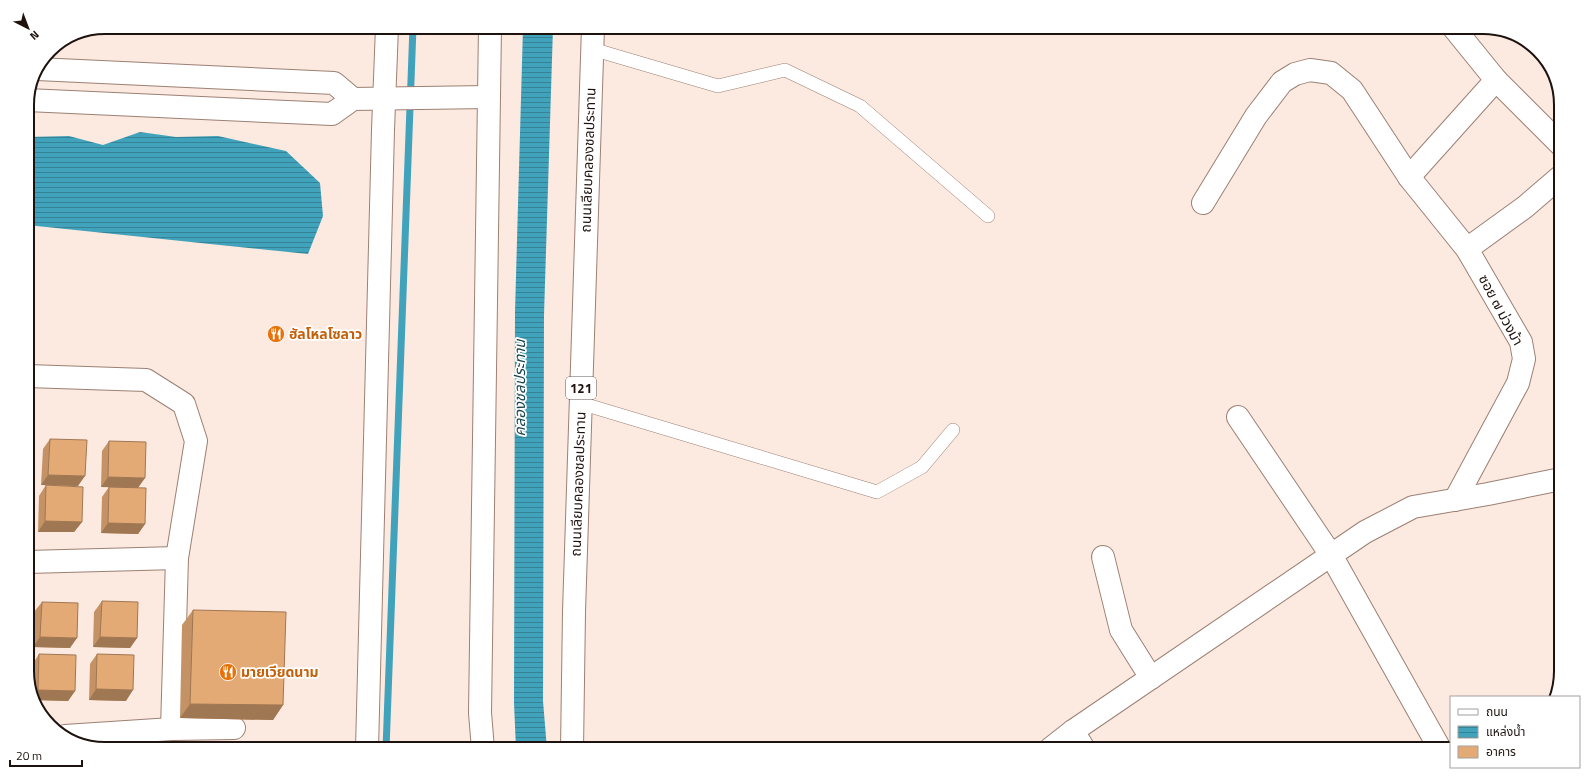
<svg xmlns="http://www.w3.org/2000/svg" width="1588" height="776" viewBox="0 0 1588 776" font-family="'Titillium Web','Noto Sans Thai',sans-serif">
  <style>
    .water { fill: url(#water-rules) }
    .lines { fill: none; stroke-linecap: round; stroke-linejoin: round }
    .stream { stroke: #41a2bb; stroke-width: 7 }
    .service-casing { stroke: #9c8074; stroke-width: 14 }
    .minor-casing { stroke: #9c8074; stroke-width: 24 }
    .primary-casing { stroke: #9c8074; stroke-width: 24 }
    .service { stroke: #fff; stroke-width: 13 }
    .minor { stroke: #fff; stroke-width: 22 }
    .primary { stroke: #fff; stroke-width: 22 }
    .wall { fill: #c49265 }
    .shaded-wall { fill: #a07753 }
    .building { fill: #e4aa76; stroke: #a07753 }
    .labels { text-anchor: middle; stroke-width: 3.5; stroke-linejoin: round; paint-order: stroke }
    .shield { fill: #fff; stroke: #615956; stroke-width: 1 }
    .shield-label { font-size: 13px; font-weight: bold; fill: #1d120e }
    .street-label { font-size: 14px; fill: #1d120e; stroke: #fff }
    .food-label { font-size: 14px; font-weight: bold; fill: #c56008; stroke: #fff; text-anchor: start }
    .water-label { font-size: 15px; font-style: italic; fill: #19444f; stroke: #fff }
    .rim { fill: none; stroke: #1d120e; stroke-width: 2 }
  </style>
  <defs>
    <pattern id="water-rules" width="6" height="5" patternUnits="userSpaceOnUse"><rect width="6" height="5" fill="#41a2bb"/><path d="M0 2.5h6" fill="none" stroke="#368396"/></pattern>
  </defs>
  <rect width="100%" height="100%" fill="#fce9e0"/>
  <g class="water">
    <path d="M 523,27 L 553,27 L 544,315 L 543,701 L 547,749 L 516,749 L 514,703 L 515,312 Z"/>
    <path d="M 140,132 L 176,137 L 218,136 L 286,151 L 320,183 L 323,216 L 308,254 L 27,225 L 27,137 L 69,136 L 103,145 Z"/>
  </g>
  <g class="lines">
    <path class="stream" d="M 386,749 L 413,27"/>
    <defs>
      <g id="service">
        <path d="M 592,49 L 718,86 L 785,70 L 860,106 L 988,216"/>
        <path d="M 580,403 L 877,492 L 922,467 L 953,430"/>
      </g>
      <g id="minor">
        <path d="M 1453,27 L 1496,80"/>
        <path d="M 37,69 L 334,83 L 353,99"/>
        <path d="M 27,100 L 332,114 L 353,99 L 488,97"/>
        <path d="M 1409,177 L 1496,80 L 1561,145"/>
        <path d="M 1203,203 L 1256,116 L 1282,82 L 1295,74 L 1310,70 L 1331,73 L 1352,90 L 1409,177 L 1467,249 L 1521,342 L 1524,359 L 1518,383 L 1455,500"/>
        <path d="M 1467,249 L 1525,207 L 1561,176"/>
        <path d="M 27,376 L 146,380 L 184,404 L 196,441 L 177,558 L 172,729"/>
        <path d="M 1238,417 L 1331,555 L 1440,749"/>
        <path d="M 1103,557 L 1121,630 L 1151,678"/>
        <path d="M 27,562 L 177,558"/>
        <path d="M 1073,731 L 1084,749"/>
        <path d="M 65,736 L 172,729 L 234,728"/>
        <path d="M 367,749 L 383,130 L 387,27"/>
        <path d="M 1050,749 L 1073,731 L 1365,532 L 1413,507 L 1488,494 L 1561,479"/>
      </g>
      <g id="primary">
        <path d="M 483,749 L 480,713 L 490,27"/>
        <path d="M 572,749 L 574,612 L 593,27"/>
      </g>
    </defs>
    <use href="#service" class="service-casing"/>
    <use href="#minor" class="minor-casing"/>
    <use href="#primary" class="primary-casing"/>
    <use href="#service" class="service"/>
    <use href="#minor" class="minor"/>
    <use href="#primary" class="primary"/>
  </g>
  <g class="wall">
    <path d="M 50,439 L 78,486 L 41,485 L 43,449 Z"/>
    <path d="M 109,441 L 138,488 L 145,524 L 138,534 L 101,533 L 102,497 L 109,487 L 101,487 L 102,451 Z"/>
    <path d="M 46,485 L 82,522 L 74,532 L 38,532 L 39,496 Z"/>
    <path d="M 102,601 L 137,638 L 130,648 L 93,647 L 94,612 Z"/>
    <path d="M 42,602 L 70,648 L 33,647 L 34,612 Z"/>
    <path d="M 193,610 L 283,705 L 273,720 L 180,718 L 182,625 Z"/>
    <path d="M 39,654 L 75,691 L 68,701 L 35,700 L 31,689 L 32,665 Z"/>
    <path d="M 97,654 L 126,701 L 89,700 L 90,664 Z"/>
  </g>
  <g class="shaded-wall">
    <path d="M 27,473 L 32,474 L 27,480 Z"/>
    <path d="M 48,475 L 85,476 L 78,486 L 41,485 Z"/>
    <path d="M 108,477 L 145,478 L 138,488 L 101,487 Z"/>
    <path d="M 45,521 L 82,522 L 74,532 L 38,532 Z"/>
    <path d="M 108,523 L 145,524 L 138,534 L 101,533 Z"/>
    <path d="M 40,637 L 77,638 L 70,648 L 33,647 Z"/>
    <path d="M 100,637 L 137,638 L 130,648 L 93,647 Z"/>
    <path d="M 96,689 L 133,690 L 126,701 L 89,700 Z"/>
    <path d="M 38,690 L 75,691 L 68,701 L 35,700 L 34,696 Z"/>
    <path d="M 190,704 L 283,705 L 273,720 L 180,718 Z"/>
  </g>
  <g class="building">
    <path d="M 27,438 L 33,438 L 32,474 L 27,473 Z"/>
    <path d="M 50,439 L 87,440 L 85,476 L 48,475 Z"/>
    <path d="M 109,441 L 146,442 L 145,478 L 108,477 Z"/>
    <path d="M 46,485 L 83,487 L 82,522 L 45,521 Z"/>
    <path d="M 109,487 L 146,488 L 145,524 L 108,523 Z"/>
    <path d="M 27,488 L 29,488 L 27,524 Z"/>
    <path d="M 102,601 L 138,602 L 137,638 L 100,637 Z"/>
    <path d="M 42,602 L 78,603 L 77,638 L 40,637 Z"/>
    <path d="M 27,603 L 29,603 L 28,639 L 27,639 Z"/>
    <path d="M 193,610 L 286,612 L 283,705 L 190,704 Z"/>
    <path d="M 39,654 L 76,655 L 75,691 L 38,690 Z"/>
    <path d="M 97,654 L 134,655 L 133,690 L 96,689 Z"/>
  </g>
  <defs>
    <symbol id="restaurant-disc" viewBox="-11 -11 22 22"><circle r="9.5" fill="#e8710a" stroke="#fff"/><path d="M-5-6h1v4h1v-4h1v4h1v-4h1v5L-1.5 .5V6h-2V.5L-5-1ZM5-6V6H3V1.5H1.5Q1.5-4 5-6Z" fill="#fff"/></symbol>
  </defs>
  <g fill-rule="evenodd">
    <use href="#restaurant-disc" x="266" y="324" width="20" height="20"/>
    <use href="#restaurant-disc" x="218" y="662" width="20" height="20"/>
  </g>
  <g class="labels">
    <rect class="shield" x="566" y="377" width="30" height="22" rx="3"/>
    <g class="shield-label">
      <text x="581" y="393">121</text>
    </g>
    <g class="street-label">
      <text transform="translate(588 160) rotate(-88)" y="5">ถนนเลียบคลองชลประทาน</text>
      <text transform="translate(1501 310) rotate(62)" y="5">ซอย ๗ ม่วงม้า</text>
      <text transform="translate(578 484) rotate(-88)" y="5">ถนนเลียบคลองชลประทาน</text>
    </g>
    <g class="food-label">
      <text x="289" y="339">ฮัลโหลโซลาว</text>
      <text x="241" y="677">มายเวียดนาม</text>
    </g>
    <g class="water-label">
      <text transform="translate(520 388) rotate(-90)" y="5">คลองชลประทาน</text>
    </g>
  </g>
  <path d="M0 0H1588V776H0ZM105 34H1483A71 71 0 0 1 1554 105V671A71 71 0 0 1 1483 742H105A71 71 0 0 1 34 671V105A71 71 0 0 1 105 34Z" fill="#fff" fill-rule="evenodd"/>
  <path class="rim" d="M105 34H1483A71 71 0 0 1 1554 105V671A71 71 0 0 1 1483 742H105A71 71 0 0 1 34 671V105A71 71 0 0 1 105 34Z"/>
  <rect x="1450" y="696" width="130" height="72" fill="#ffffff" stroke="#a5a09f"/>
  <rect x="1458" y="709" width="20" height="6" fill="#ffffff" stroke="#a5a09f"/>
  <text x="1486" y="716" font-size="12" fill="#1d120e">ถนน</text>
  <rect x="1458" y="726" width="20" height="12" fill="url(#water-rules)" stroke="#a5a09f"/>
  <text x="1486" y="736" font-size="12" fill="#1d120e">แหล่งน้ำ</text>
  <rect x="1458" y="746" width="20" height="12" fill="#e4aa76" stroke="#a5a09f"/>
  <text x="1486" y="756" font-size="12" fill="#1d120e">อาคาร</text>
  <g transform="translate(28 28) rotate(138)" stroke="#ffffff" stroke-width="3" paint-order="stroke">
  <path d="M0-3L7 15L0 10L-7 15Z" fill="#1d120e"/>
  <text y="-6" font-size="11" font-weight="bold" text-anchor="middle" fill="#1d120e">N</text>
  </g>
  <path d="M10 760v6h72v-6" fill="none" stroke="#1d120e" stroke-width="2"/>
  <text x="16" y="760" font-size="12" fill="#1d120e" stroke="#ffffff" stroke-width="3" paint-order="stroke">20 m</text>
</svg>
